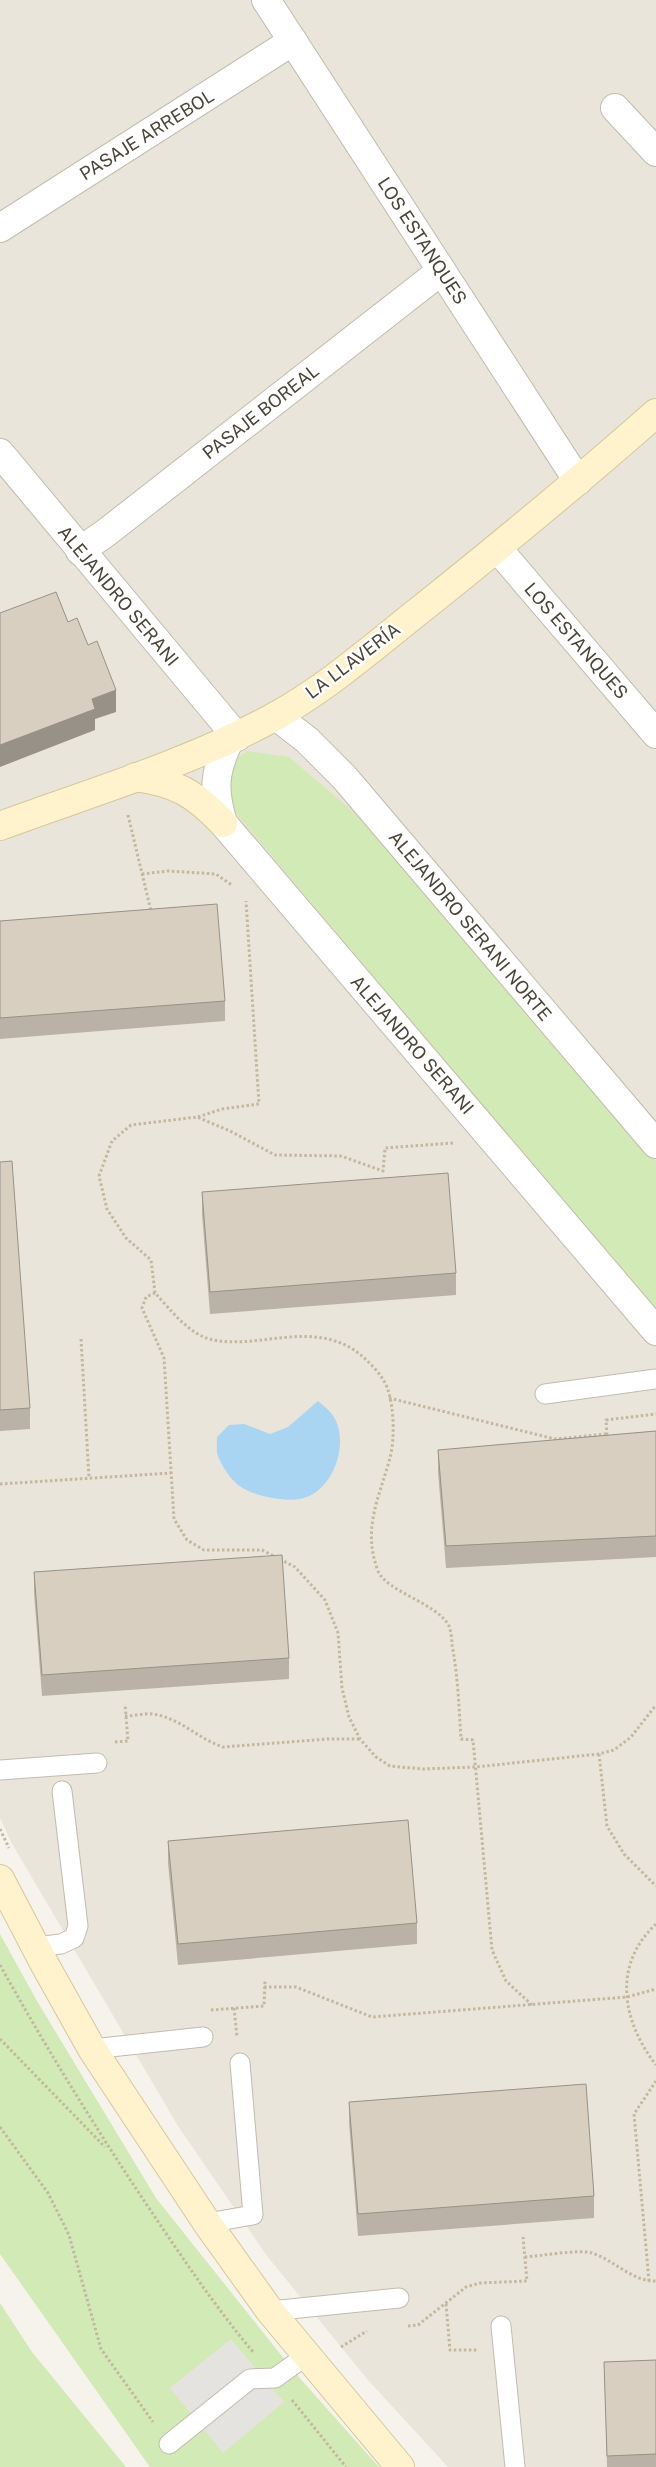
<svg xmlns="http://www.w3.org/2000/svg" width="656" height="2467" viewBox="0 0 656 2467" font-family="'Public Sans',sans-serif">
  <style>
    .residential { fill: #eae5da }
    .green { fill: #d2eab5 }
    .parking { fill: #e5e3e0 }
    .water { fill: #a9d4f2 }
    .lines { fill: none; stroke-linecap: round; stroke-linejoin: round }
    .lane-casing { stroke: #c2bbae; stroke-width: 21 }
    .street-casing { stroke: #c2bbae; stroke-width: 30 }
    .secondary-casing { stroke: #d6c79b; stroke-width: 30 }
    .path { stroke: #c4b79f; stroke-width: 3; stroke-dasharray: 2.5 2.5; stroke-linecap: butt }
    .lane { stroke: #fff; stroke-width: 19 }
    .street { stroke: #fff; stroke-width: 28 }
    .secondary { stroke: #fff3cd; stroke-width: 28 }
    .wall { fill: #bab2a6 }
    .shaded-wall { fill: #979187 }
    .building { fill: #d8cfc1; stroke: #979187 }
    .labels { text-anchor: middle; stroke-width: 5; stroke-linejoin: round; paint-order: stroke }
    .street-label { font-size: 18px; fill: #4b4439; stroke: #fff }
  </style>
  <rect width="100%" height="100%" fill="#f6f3ec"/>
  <path class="residential" d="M 0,0 L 656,0 L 656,2467 L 448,2467 L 368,2380 L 267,2256 L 178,2126 L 11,1842 L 0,1818 Z"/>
  <g class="green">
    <path d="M 247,751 L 289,757 L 376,831 L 656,1158 L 656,1313 L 224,799 L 223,767 Z"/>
    <path d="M 0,1934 L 37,2001 L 156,2198 L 297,2375 L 379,2467 L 150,2467 L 0,2254 Z"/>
    <path d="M 0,2303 L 32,2352 L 126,2467 L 0,2467 Z"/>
  </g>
  <path class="parking" d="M 231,2339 L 284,2402 L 223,2453 L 170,2388 Z"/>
  <path class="water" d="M 318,1401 C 325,1407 332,1412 336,1421 C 348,1448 332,1493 300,1499 C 284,1502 246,1495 235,1482 C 229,1477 221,1464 218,1456 C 216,1451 217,1443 217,1437 L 229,1425 L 244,1424 L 270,1434 L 288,1427 Z"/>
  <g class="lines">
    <defs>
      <g id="lane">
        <path d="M 545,1394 L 656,1379"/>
        <path d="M 0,1770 L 97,1763"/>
        <path d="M 35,1947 L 61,1944 L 74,1938 L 78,1926 L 62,1791"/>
        <path d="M 92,2049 L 203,2037"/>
        <path d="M 207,2223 L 253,2215 L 240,2063"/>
        <path d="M 270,2311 L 399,2298"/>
        <path d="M 501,2326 L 515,2467"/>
        <path d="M 169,2444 L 250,2379 L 275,2378 L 307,2355"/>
      </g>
      <g id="street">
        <path d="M 266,0 L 578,481"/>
        <path d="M 615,108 L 656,152"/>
        <path d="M 0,228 L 293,41"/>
        <path d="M 0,453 L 237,737"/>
        <path d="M 497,548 L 656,734"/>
        <path d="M 80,551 L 107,532 L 441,271"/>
        <path d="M 276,716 L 307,740 L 344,777 L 656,1144"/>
        <path d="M 229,741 C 214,772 213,790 223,823 L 656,1331"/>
      </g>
      <g id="secondary">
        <path d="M 135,777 C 176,782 195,794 223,823"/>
        <path d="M 0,826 C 92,792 188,764 274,717 C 327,688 373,647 420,610 C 500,546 579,481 656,413"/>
        <path d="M 0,1879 L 45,1965 L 92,2049 L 207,2223 L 270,2311 L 400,2467"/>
      </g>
    </defs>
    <use href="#lane" class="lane-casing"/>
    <use href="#street" class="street-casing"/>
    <use href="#secondary" class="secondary-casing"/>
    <g class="path">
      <path d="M 128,815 L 151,911"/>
      <path d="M 142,874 L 168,871 L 216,874 L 233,886"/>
      <path d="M 198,1117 L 222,1109 L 259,1104 L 246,901"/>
      <path d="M 155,1293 L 151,1260 L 126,1238 L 107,1209 L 99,1176 L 112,1141 L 131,1125 L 197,1117 L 230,1131 L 275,1155 L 341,1156 L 383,1171 L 385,1148 L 453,1143"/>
      <path d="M 81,1339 L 89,1478"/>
      <path d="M 389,1398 L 555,1439 L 607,1434"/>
      <path d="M 607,1435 L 606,1420 L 656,1414"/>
      <path d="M 0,1484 L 171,1473"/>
      <path d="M 125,1716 C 134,1716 144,1713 152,1714 C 179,1717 198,1739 223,1747 L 328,1739 L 360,1739"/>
      <path d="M 115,1742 L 128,1741 L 125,1704"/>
      <path d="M 599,1754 L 607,1826 L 624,1854 L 656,1886"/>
      <path d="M 0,1829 L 9,1848"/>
      <path d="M 656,1924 C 612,1965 622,2021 656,2065"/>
      <path d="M 0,1965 C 49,2053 101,2137 157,2220 C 188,2266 218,2310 253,2352"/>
      <path d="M 264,1987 L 296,1987 L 372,2017 L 627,1997 L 656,1989"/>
      <path d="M 532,2005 L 506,1981 L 492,1950 L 473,1740 L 461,1739 C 459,1708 458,1676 452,1645 C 452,1640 451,1631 449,1626 C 437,1603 387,1592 378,1571 C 362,1529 379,1498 390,1458 C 395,1438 394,1409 388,1390 C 384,1376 366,1358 354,1350 C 309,1321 260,1349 213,1340 C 189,1335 170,1309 155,1293 L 146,1297 L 142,1308 L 164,1358 L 174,1519 L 187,1540 L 204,1550 L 262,1550 L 295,1567 L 325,1600 L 338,1633 L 342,1688 L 349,1717 L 360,1739 L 376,1757 L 390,1766 L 422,1769 L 475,1767 L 599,1754 L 614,1750 L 631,1737 L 656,1705"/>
      <path d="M 234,2008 L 237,2037"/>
      <path d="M 211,2010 L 264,2006 L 265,1980"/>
      <path d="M 0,2039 L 105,2147"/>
      <path d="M 0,2127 L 48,2193 L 69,2235 L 101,2349 L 153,2422"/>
      <path d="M 525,2257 C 540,2256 580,2249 592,2253 C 614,2260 633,2282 656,2281"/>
      <path d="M 649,2281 L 634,2114 L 656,2081"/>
      <path d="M 446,2304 L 450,2350 L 477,2350"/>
      <path d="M 408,2326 L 418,2325 L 466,2287 L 480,2283 L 527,2281 L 523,2237"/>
      <path d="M 341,2347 L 367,2331"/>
      <path d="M 292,2400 L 346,2467"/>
    </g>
    <use href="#lane" class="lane"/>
    <use href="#street" class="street"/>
    <use href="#secondary" class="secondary"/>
  </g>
  <g class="wall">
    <path d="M 0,921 L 225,1001 L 225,1021 L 0,1039 Z"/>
    <path d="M 0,1162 L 30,1408 L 30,1429 L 0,1431 Z"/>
    <path d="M 202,1192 L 456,1273 L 456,1295 L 210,1314 L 202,1214 Z"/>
    <path d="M 656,1431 L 656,1557 L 446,1568 L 438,1472 L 438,1450 Z"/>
    <path d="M 34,1572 L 289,1658 L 289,1679 L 42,1696 L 34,1593 Z"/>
    <path d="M 168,1841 L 417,1923 L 417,1944 L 178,1965 L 168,1863 Z"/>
    <path d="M 349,2102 L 594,2196 L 594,2218 L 358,2236 L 349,2123 Z"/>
    <path d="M 656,2360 L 656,2467 L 607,2467 L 604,2362 Z"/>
  </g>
  <path class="shaded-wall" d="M 116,690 L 116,712 L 95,719 L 95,730 L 0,767 L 0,745 L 92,699 Z"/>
  <g class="building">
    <path d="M 56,592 L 68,622 L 77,618 L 88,645 L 97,641 L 116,690 L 92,699 L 95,709 L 0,745 L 0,613 Z"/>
    <path d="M 217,904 L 225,1001 L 0,1018 L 0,921 Z"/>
    <path d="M 12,1161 L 30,1408 L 0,1410 L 0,1162 Z"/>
    <path d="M 448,1173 L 456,1273 L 210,1292 L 202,1192 Z"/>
    <path d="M 656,1431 L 656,1536 L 446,1546 L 438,1450 Z"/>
    <path d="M 282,1555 L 289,1658 L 42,1675 L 34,1572 Z"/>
    <path d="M 408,1820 L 417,1923 L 178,1944 L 168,1841 Z"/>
    <path d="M 586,2084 L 594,2196 L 358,2214 L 349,2102 Z"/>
    <path d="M 656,2360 L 656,2454 L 607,2456 L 604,2362 Z"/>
  </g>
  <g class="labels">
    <g class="street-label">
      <text transform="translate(147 135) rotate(-32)" y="6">PASAJE ARREBOL</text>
      <text transform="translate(422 241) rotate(57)" y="6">LOS ESTANQUES</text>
      <text transform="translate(261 412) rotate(-38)" y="6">PASAJE BOREAL</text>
      <text transform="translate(118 596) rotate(50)" y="6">ALEJANDRO SERANI</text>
      <text transform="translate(576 641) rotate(49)" y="6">LOS ESTANQUES</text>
      <text transform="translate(353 661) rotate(-37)" y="6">LA LLAVERÍA</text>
      <text transform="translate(470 926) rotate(50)" y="6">ALEJANDRO SERANI NORTE</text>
      <text transform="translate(412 1045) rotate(49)" y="6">ALEJANDRO SERANI</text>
    </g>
  </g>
</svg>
